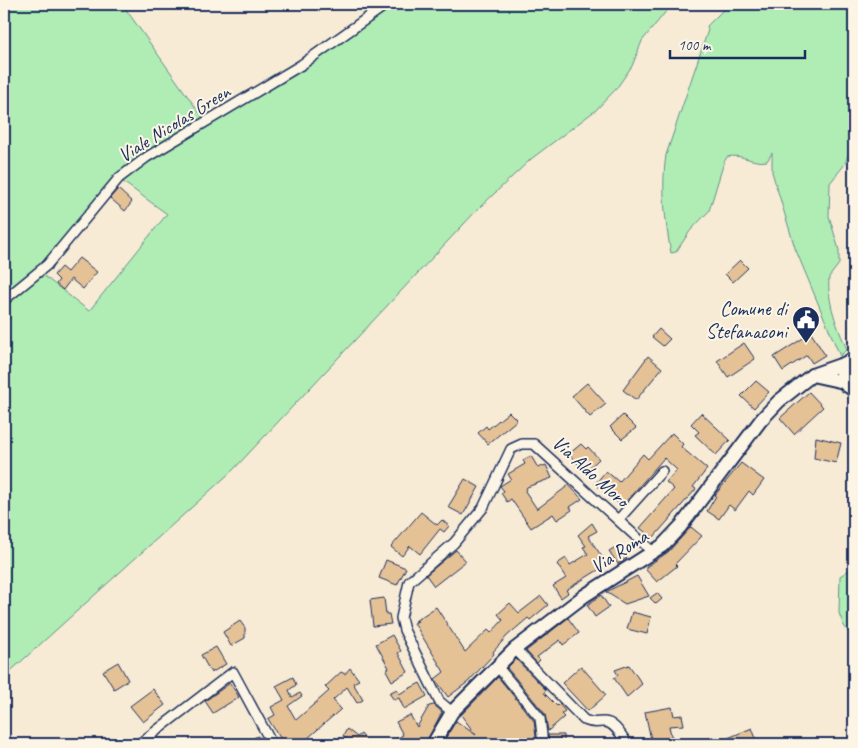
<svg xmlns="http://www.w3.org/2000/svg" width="858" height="748" viewBox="0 0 858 748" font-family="Caveat,sans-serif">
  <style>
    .green { fill: #afedb4; stroke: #658e89; fill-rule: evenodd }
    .building { fill: #e5c196; stroke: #1b2f5e }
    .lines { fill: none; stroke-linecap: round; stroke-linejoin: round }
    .street-casing { stroke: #1b2f5e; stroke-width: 12 }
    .secondary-casing { stroke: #1b2f5e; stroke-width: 16 }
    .street { stroke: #fcf5e5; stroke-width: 9 }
    .secondary { stroke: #fcf5e5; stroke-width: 12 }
    .labels { text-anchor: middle; stroke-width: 4; stroke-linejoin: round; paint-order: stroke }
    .street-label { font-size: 20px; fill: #1b2f5e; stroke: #fcf5e5 }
    .poi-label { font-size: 20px; fill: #1b2f5e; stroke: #fcf5e5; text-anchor: end }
  </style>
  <rect width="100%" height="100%" fill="#f7ebd5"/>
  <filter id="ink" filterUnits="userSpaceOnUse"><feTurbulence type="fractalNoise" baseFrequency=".02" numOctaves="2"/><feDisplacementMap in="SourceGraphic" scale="10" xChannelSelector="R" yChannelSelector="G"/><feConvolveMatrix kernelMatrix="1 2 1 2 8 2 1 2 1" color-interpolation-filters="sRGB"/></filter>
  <g filter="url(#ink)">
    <g class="green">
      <path d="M 4,4 L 122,4 L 206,122 L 387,4 L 672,4 L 642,41 L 632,66 L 616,89 L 596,110 L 531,159 L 478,209 L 233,470 L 4,677 L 4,329 L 10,317 L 4,305 ZM 119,179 L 167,214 L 89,311 L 39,272 Z"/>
      <path d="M 729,4 L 854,4 L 854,143 L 852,143 L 845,164 L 830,183 L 829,216 L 839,250 L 839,264 L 829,277 C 827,302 837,327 847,349 L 840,356 L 795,248 L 772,172 L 772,153 L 767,161 C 753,164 741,153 727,157 L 724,162 L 709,211 L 690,231 L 676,252 L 671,253 C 665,221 661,187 666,155 L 708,30 L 707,26 Z"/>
      <path d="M 854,567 L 854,641 L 843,624 L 839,613 L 840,576 Z"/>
    </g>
    <g class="building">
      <path d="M 118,189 L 132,202 L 125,211 L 110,198 Z"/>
      <path d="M 79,258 L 97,272 L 83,289 L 71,279 L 63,290 L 56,284 L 59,280 L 54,275 L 61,267 L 67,272 Z"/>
      <path d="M 740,260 L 748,268 L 733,282 L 725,274 Z"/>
      <path d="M 659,329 L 670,339 L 663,346 L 652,337 Z"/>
      <path d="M 811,333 L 825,355 L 812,363 L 807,355 L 783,371 L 774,357 Z"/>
      <path d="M 744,343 L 755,359 L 728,377 L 717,361 Z"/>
      <path d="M 648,356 L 662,368 L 636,400 L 623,390 Z"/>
      <path d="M 756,381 L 769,392 L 754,408 L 741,396 Z"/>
      <path d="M 587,383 L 606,404 L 590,417 L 572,396 Z"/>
      <path d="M 809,392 L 823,407 L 794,434 L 780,418 Z"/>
      <path d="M 509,412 L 517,420 L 488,444 L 478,433 L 486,426 L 488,429 Z"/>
      <path d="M 701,413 L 730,440 L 716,455 L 695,435 L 699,432 L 691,424 Z"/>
      <path d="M 623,415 L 636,428 L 622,439 L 610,427 Z"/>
      <path d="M 672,433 L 683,444 L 681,447 L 707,469 L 693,487 L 696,489 L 653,538 L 640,528 L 674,489 L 666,482 L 677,470 L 664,458 L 622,506 L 595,484 L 606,471 L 619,482 L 643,454 L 648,459 Z"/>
      <path d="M 816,437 L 841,443 L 836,463 L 814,458 Z"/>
      <path d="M 581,444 L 586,449 L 588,447 L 599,459 L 585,472 L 569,454 Z"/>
      <path d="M 531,456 L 538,468 L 546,465 L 552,478 L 527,487 L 525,491 L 537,509 L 569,485 L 582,499 L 570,507 L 572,510 L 557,520 L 553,514 L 531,528 L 511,499 L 507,502 L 501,493 L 504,491 L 500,486 L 511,479 L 508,474 L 525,464 L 523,460 Z"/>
      <path d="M 741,463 L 764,480 L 753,495 L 749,491 L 735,510 L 729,505 L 719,519 L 707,511 L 716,496 L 715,495 Z"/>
      <path d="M 465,479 L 479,487 L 463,515 L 448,507 Z"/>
      <path d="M 421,512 L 437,525 L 442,520 L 449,526 L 444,532 L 440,529 L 420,554 L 410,546 L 402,556 L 391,547 Z"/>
      <path d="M 592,523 L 597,531 L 588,536 L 604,560 L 600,563 L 603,567 L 566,590 L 568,593 L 561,598 L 553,586 L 566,578 L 557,564 L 566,558 L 570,565 L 588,554 L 583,547 L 586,546 L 578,535 Z"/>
      <path d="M 691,527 L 702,536 L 675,564 L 677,566 L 657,582 L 646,570 L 646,567 L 668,552 Z"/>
      <path d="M 619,545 L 627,558 L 618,564 L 609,551 Z"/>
      <path d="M 456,550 L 466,561 L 434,586 L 426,575 Z"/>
      <path d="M 386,560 L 406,568 L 397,585 L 379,578 Z"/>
      <path d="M 637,576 L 649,596 L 625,604 L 606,592 Z"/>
      <path d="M 657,593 L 662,599 L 656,604 L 650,598 Z"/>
      <path d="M 601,595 L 609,607 L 595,617 L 587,605 Z"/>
      <path d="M 541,596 L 548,605 L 530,620 L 528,618 L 507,636 L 493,652 L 494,654 L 468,682 L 448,697 L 435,679 L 444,672 L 414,623 L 418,621 L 415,621 L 436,607 L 465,652 L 488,630 L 491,633 L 503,620 L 498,614 L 510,603 L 519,613 Z"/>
      <path d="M 384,598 L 386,614 L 389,614 L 391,624 L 373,626 L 370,600 Z"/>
      <path d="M 632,612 L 651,617 L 647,634 L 627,629 Z"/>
      <path d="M 568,618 L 579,633 L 563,645 L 560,640 L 537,657 L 540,660 L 537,663 L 526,651 Z"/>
      <path d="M 240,621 L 245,628 L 245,638 L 231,646 L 223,632 Z"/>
      <path d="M 392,635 L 401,651 L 398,653 L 408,672 L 392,681 L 386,670 L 389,668 L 376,644 Z"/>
      <path d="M 216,647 L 226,664 L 211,673 L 201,655 Z"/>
      <path d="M 516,659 L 546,690 L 544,693 L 557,706 L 559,704 L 565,711 L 561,714 L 564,717 L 548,731 L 545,714 L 507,668 Z"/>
      <path d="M 118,662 L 128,680 L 114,689 L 103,671 Z"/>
      <path d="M 629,665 L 642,684 L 627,697 L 614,678 L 618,675 L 615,670 Z"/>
      <path d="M 581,666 L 606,695 L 588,711 L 562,683 Z"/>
      <path d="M 350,668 L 359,680 L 353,683 L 363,700 L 357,703 L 347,687 L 333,700 L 341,709 L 308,738 L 314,744 L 284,744 L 268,719 L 275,715 L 271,707 L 284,700 L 276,686 L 293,677 L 296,685 L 289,690 L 292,697 L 300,693 L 302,696 L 288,706 L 296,720 L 329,691 L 325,687 L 341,672 L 345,674 Z"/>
      <path d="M 498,677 L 534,721 L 537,744 L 521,744 L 521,739 L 502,744 L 442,744 L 456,721 L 476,735 L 461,715 Z"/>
      <path d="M 230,683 L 239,697 L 213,713 L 205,701 Z"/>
      <path d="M 420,683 L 427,696 L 404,709 L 399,698 L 394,700 L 389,693 L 397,689 L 399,694 Z"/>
      <path d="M 153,689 L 165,705 L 143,722 L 130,706 Z"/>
      <path d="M 434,705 L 442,712 L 425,744 L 387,744 L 403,735 L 396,722 L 410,715 L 417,727 L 429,706 Z"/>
      <path d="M 672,707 L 674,716 L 682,715 L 684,725 L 669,726 L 673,744 L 652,744 L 645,712 Z"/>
      <path d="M 752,728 L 758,744 L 716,744 L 716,743 Z"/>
      <path d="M 347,729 L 357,737 L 361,734 L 366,740 L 364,743 L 365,744 L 346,744 L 350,742 L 343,736 Z"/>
      <path d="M 548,735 L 564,735 L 564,744 L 549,744 Z"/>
      <path d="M 258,736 L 262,744 L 240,744 Z"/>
    </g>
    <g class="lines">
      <defs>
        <g id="street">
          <path d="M 4,300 L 47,265 L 119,178 L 147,157 L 301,65 L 387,4"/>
          <path d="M 618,520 L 662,471"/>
          <path d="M 515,649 L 584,720 C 593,724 596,722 604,722 C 615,722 622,737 628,744"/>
          <path d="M 497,666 L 540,718 L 543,744"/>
          <path d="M 452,712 L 439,701 L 404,630 L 401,618 L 409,582 L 454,543 L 483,508 L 511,449 L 522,444 L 534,444 L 653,552"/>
          <path d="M 139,744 L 233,672 L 272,744"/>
        </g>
        <g id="secondary">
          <path d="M 854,358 L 846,363 L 842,374 L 846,385 L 854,390"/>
          <path d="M 812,375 L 844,382"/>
          <path d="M 433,744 L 452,712 L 515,649 L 584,596 L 662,546 L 681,526 L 761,420 L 779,401 L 812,375 L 846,363"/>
        </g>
      </defs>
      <use href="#street" class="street-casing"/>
      <use href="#secondary" class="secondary-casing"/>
      <use href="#street" class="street"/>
      <use href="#secondary" class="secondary"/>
    </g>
  </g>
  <defs>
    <symbol id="civic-pin" viewBox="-11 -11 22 30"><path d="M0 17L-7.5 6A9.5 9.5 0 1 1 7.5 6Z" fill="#1b2f5e" stroke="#fcf5e5"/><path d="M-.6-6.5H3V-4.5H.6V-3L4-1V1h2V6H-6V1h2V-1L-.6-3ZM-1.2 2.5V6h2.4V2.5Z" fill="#fff"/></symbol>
  </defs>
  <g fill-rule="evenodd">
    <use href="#civic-pin" x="790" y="304" width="32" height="43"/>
  </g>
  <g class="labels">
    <g class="street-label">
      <text transform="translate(174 123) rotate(-32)" y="7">Viale Nicolas Green</text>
      <text transform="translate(591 471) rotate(42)" y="7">Via Aldo Moro</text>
      <text transform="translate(619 551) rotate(-33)" y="7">Via Roma</text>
    </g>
    <g class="poi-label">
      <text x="787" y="315">Comune di<tspan x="787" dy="23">Stefanaconi</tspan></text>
    </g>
  </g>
  <rect width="858" height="748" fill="none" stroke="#fcf5e5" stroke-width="20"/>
  <rect x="10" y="10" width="838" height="728" fill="none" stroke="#1b2f5e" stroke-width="2" filter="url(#ink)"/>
  <path d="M670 50v8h135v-8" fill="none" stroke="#1b2f5e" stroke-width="2.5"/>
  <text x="678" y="50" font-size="15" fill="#1b2f5e" stroke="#fcf5e5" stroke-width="4" paint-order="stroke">100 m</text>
</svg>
